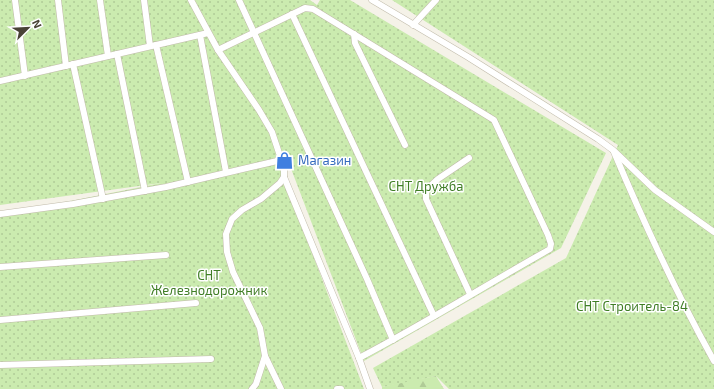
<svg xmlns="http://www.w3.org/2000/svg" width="714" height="389" viewBox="0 0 714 389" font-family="'Exo 2',sans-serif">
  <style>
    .forest { fill: url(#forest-firs) }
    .garden { fill: url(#garden-dots) }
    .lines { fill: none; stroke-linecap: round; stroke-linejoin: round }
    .minor-casing { stroke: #c1bbaa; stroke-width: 7 }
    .minor { stroke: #fff; stroke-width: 6 }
    .labels { text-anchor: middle; stroke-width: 3; stroke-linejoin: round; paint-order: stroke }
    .shop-label { font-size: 13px; fill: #366cbe; stroke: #fff; text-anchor: start }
    .park-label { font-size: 13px; fill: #407e26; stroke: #fff }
  </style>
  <defs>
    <pattern id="forest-firs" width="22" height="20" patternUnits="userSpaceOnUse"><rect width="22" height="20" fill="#cbebaf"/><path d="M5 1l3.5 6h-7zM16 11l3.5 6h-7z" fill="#b0cb97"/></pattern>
    <pattern id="garden-dots" width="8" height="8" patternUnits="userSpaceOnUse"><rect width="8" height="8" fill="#cbebaf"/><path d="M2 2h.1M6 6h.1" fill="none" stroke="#b0cb97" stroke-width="1.8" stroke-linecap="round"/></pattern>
  </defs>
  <rect width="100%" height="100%" fill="#f5f2e8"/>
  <path class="forest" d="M 436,376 L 444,389 L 382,389 L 382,387 L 402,382 Z"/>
  <g class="garden">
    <path d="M 0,0 L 310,0 L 317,5 L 320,0 L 350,0 L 606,153 L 561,248 L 364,361 L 287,158 L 215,173 L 277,161 L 364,389 L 0,389 L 0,215 L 161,183 L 0,205 Z"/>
    <path d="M 392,0 L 714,0 L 714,389 L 449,389 L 436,376 L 382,387 L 373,368 L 566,258 L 618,145 Z"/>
  </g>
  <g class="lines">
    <defs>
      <g id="minor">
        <path d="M 15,0 L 25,76"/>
        <path d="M 58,0 L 66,66"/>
        <path d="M 100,0 L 108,56"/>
        <path d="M 144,0 L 150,46"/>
        <path d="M 191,0 L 218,50 L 259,110 L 272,132 L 284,168 L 284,177 L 280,183 L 261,199 L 242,210 L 232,219 L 226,234 L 227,252 L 233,272 L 260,328 L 265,356 L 256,384 L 252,389"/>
        <path d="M 239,0 L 367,279 L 393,340"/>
        <path d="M 372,0 L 468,57 L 598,139 L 613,150 L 655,190 L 714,232"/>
        <path d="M 292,14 L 434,316"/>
        <path d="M 413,25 L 436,0"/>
        <path d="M 354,34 L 355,43 L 405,145"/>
        <path d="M 200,35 L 226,172"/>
        <path d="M 156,45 L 188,182"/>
        <path d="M 218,50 L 305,8 L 313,9 L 494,120 L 548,235 L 551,244 L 550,249 C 486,285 424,324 359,358"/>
        <path d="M 117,54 L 145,191"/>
        <path d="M 73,64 L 103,199"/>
        <path d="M 0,81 L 208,33"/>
        <path d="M 614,152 C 644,223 676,293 714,361"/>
        <path d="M 469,158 L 438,179 L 426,190 L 426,199 L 470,294"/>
        <path d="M 284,177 L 359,358 L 370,389"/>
        <path d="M 0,214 L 73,204 L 166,187 L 277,161 L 281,155"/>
        <path d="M 0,267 L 166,255"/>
        <path d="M 0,320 L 196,303"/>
        <path d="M 265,356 L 281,389"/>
        <path d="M 0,365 L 211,359"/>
        <path d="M 337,389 L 341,389"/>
      </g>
    </defs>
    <use href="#minor" class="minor-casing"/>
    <use href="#minor" class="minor"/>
  </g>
  <defs>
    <symbol id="shop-bare" viewBox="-9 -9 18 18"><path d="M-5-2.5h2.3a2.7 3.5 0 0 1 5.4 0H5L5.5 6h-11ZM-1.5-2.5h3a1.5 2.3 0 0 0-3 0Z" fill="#3f7fe0" stroke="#fff" stroke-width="2.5" paint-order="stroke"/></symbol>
  </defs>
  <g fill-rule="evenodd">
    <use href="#shop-bare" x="272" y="148" width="25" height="25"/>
  </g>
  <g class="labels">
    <g class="shop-label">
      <text x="298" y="165">Магазин</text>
    </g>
    <g class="park-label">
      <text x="426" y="191">СНТ Дружба</text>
      <text x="209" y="280">СНТ<tspan x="209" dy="15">Железнодорожник</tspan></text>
      <text x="632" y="311">СНТ Строитель-84</text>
    </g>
  </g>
  <g transform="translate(28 28) rotate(66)" stroke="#ffffff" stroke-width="3" paint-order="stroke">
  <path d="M0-3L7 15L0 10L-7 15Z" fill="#494336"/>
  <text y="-6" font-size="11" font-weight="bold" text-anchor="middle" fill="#494336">N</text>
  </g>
</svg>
